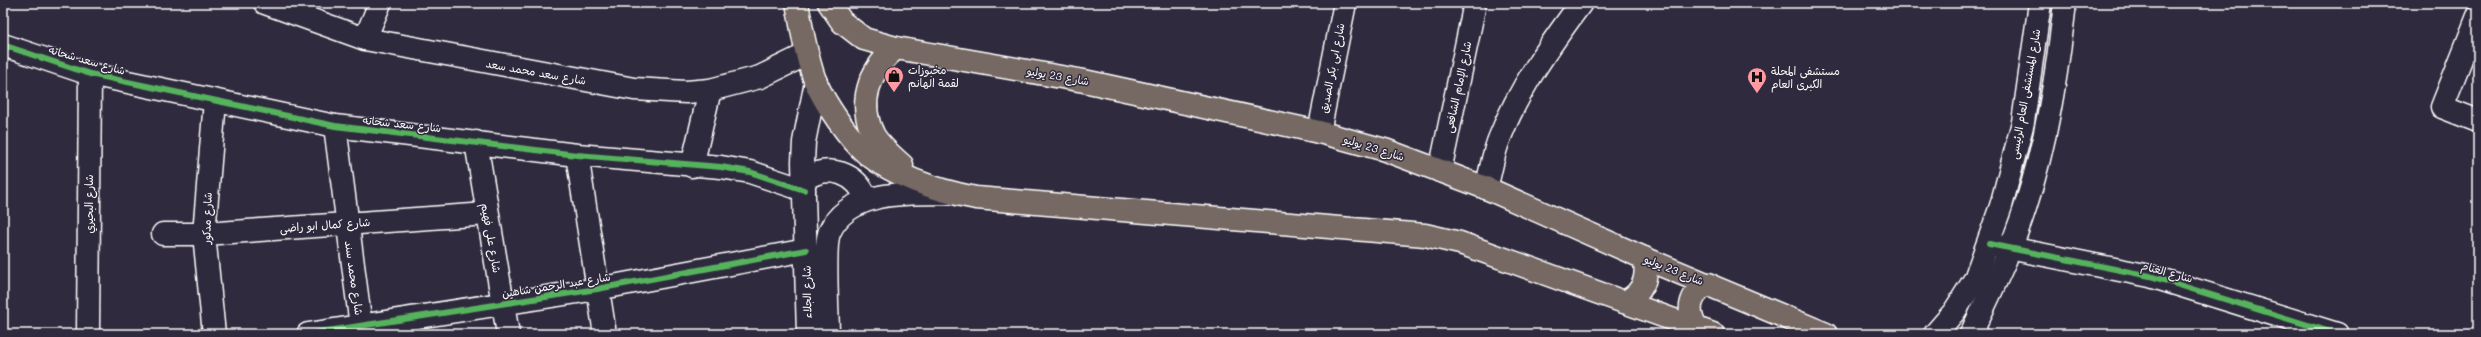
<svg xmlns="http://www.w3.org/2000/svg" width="2481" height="337" viewBox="0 0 2481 337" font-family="Mali,'Playpen Sans Arabic',sans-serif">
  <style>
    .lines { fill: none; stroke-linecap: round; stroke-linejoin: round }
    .minor-casing { stroke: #fff; stroke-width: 25 }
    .tertiary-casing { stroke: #fff; stroke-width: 25 }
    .primary-casing { stroke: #fff; stroke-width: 25 }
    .minor { stroke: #2f2a3d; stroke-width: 22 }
    .tertiary { stroke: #2f2a3d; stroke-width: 22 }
    .primary { stroke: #766964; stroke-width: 22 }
    .cycleway-casing { stroke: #2f2a3d; stroke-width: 8 }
    .cycleway { stroke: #56b35d; stroke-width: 6 }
    .labels { text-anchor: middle; stroke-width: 3; stroke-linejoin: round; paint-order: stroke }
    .street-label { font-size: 11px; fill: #fff; stroke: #2f2a3d }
    .poi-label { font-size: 11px; fill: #fff; stroke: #2f2a3d; text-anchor: start }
  </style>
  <rect width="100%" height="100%" fill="#2f2a3d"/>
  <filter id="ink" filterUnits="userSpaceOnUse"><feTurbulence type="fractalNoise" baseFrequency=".025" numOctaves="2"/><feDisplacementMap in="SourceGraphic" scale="8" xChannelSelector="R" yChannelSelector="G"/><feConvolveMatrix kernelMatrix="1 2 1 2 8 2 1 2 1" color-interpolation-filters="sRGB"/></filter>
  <g filter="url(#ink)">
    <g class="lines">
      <defs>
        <g id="minor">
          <path d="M 265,3 L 365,39 L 634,89 L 686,92 L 710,90 L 760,77 L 807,54"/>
          <path d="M 2478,16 L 2442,107 L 2478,121"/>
          <path d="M 365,39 L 380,3"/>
          <path d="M 3,45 L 90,74 L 335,126 L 577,155 L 721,167 L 750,172 L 804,190"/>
          <path d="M 335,126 L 362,334"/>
          <path d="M 1319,132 L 1345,3"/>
          <path d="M 476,142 L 508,334"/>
          <path d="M 577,155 L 605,334"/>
          <path d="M 692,166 L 710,90"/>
          <path d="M 1440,171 L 1475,3"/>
          <path d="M 1486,188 C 1491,171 1493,153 1500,137 C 1519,88 1550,45 1581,3"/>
          <path d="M 163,234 L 204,234 L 487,214"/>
          <path d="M 1989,244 L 2150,276 L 2337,334"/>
          <path d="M 88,334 L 90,74"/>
          <path d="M 214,334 L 204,234 L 215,101"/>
          <path d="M 308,334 L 597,289 L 806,250"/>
        </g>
        <g id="tertiary">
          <path d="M 805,179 C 829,163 857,173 867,200"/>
          <path d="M 808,334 L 803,162 L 804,142 L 816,82"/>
          <path d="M 828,334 C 828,315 823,244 830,231 C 838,213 856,203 875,198 C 897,192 925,194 948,193"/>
          <path d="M 1935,334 L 1954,312 L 1975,279 L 2001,206 L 2023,122 L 2040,3"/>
          <path d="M 1971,334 C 1990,293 2011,252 2025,208 C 2047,141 2057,73 2065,3"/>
        </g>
        <g id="primary">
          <path d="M 797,3 C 802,29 806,58 816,83 C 826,105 848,138 867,154 C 897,177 939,191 976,198 L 1425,235 L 1460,243 L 1713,334"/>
          <path d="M 829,3 L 842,22 L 864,39 L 896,48 L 1084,81 L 1319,132 L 1385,150 L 1486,188 L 1644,258 L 1826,334"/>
          <path d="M 896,48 C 869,70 857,103 874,136 C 881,147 892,156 902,165"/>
          <path d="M 1624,302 C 1643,294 1649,278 1644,258"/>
          <path d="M 1696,327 C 1686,310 1690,293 1709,284"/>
        </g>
      </defs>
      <use href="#minor" class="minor-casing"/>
      <use href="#tertiary" class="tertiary-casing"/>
      <use href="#primary" class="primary-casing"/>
      <use href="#minor" class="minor"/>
      <use href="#tertiary" class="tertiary"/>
      <use href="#primary" class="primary"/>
      <defs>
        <g id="cycleway">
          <path d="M 3,45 L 90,74 L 335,126 L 577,155 L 721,167 L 750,172 L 804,190"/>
          <path d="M 1989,244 L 2150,276 L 2337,334"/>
          <path d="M 308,334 L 597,289 L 806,250"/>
        </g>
      </defs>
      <use href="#cycleway" class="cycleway-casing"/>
      <use href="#cycleway" class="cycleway"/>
    </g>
  </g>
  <defs>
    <symbol id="shop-pin" viewBox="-11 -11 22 30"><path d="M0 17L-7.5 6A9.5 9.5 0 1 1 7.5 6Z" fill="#ff9aa2" stroke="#2f2a3d"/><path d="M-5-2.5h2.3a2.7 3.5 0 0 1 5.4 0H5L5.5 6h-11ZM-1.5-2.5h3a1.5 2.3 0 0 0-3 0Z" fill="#111"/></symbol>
    <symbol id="hospital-pin" viewBox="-11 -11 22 30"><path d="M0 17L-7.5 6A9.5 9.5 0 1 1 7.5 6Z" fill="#ff9aa2" stroke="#2f2a3d"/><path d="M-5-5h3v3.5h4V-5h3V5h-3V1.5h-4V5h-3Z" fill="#111"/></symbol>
  </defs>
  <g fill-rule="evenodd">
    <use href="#shop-pin" x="883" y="65" width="22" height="30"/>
    <use href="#hospital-pin" x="1746" y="66" width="22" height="30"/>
  </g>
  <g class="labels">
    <g class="street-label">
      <text transform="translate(87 60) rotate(16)" y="4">شارع سعد شحاته</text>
      <text transform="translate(1332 68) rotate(-79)" y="4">شارع ابى بكر الصديق</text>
      <text transform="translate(536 72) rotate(10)" y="4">شارع سعد محمد سعد</text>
      <text transform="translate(1058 76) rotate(10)" y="4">شارع 23 يوليو</text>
      <text transform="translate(1458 87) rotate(-78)" y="4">شارع الإمام الشافعى</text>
      <text transform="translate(2025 94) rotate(-80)" y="4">شارع المستشفى العام الرئيسى</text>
      <text transform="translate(402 124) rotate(6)" y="4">شارع سعد شحاته</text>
      <text transform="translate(1374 148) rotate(17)" y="4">شارع 23 يوليو</text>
      <text transform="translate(89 204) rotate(-90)" y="4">شارع البحيري</text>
      <text transform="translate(207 218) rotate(-88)" y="4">شارع مدكور</text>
      <text transform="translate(325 225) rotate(-4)" y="4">شارع كمال ابو راضى</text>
      <text transform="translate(491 238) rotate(80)" y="4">شارع على فهيم</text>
      <text transform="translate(1674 270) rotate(22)" y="4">شارع 23 يوليو</text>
      <text transform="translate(2167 272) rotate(15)" y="4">شارع الغنام</text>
      <text transform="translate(354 278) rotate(82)" y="4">شارع محمد سند</text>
      <text transform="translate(556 285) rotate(-9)" y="4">شارع عبد الرحمن شاهين</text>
      <text transform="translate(807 292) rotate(-91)" y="4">شارع الجلاء</text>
    </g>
    <g class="poi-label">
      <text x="908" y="74">مخبوزات<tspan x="908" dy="13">لقمة الهانم</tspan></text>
      <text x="1771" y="75">مستشفى المحلة<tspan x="1771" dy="13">الكبرى العام</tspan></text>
    </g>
  </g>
  <rect width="2481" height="337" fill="none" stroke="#2f2a3d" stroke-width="16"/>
  <rect x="8" y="8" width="2465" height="321" fill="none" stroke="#fff" stroke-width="1.5" filter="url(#ink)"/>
</svg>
